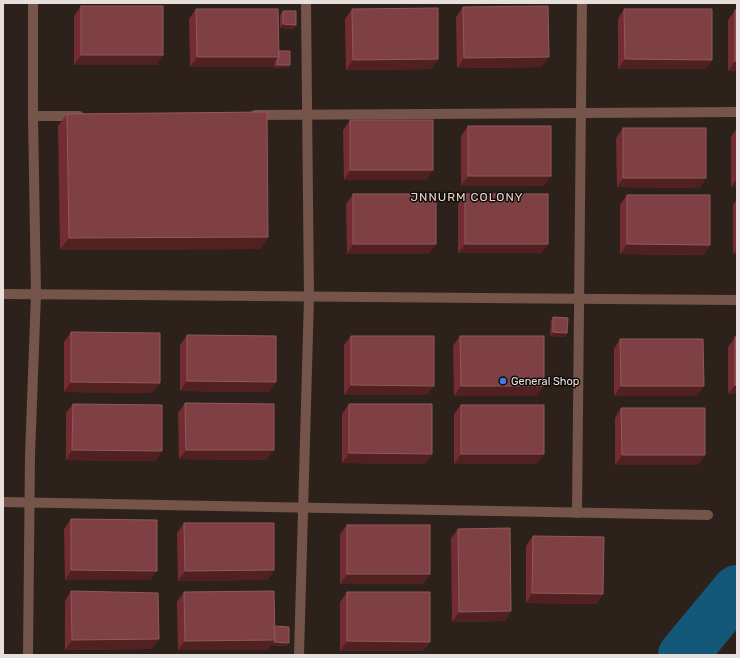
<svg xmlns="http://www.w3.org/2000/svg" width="740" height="658" viewBox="0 0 740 658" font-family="Rubik,sans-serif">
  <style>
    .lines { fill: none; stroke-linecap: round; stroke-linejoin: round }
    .river { stroke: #135879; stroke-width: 50 }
    .street { stroke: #75544a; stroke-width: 10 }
    .wall { fill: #732d32 }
    .shaded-wall { fill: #512121 }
    .building { fill: #7f4044; stroke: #90595c }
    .shop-dot { fill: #3f7fe0; stroke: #110c09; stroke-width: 1.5 }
    .labels { text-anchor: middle; stroke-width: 3; stroke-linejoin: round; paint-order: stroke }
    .poi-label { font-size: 11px; fill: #e7dfdb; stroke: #110c09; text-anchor: start }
    .neighbourhood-label { font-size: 12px; letter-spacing: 1px; fill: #e7d8cf; stroke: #110c09 }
  </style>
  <rect width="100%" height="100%" fill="#2c221b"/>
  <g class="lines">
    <path class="river" d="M 683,655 L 737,590"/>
    <g class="street">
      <path d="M 255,115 L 737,112"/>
      <path d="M 33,116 L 79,116"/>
      <path d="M 3,294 L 737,300"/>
      <path d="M 3,502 L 708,515"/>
      <path d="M 577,513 L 582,3"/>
      <path d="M 28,655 L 30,455 L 36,294 L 33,116 L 33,3"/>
      <path d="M 299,655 L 309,297 L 306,3"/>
    </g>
  </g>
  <g class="wall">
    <path d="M 81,6 L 163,55 L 157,65 L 74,65 L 74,16 Z"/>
    <path d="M 463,7 L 542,67 L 457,68 L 456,17 Z"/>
    <path d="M 196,9 L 279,51 L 290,65 L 288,68 L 274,68 L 274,63 L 272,67 L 190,67 L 189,19 Z"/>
    <path d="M 352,9 L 438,59 L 431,69 L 346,70 L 345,19 Z"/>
    <path d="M 624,9 L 712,60 L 705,69 L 618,69 L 618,19 Z"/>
    <path d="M 735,10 L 737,10 L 737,71 L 728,71 L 728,20 Z"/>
    <path d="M 283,11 L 296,25 L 293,29 L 280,28 L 280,15 Z"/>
    <path d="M 67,114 L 268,237 L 260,249 L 60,250 L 58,126 Z"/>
    <path d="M 350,120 L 426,180 L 344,180 L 343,130 Z"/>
    <path d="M 468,126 L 544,186 L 461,186 L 461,136 Z"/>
    <path d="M 623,128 L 700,188 L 617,187 L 616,138 Z"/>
    <path d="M 737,128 L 737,187 L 731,187 L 731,137 Z"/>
    <path d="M 353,194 L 429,254 L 347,254 L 346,204 Z"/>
    <path d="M 465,194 L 548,244 L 541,253 L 458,253 L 458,204 Z"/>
    <path d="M 627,195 L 710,245 L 703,255 L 620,254 L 620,205 Z"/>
    <path d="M 737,199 L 737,254 L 733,254 L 733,205 Z"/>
    <path d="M 553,317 L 567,333 L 565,337 L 550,336 L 551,320 Z"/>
    <path d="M 71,332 L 153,393 L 64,392 L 64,342 Z"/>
    <path d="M 187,335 L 269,392 L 180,391 L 180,345 Z"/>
    <path d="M 351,336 L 427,395 L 344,395 L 344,345 Z"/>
    <path d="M 460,336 L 537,396 L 454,396 L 453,346 Z"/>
    <path d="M 735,337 L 737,394 L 728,394 L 728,347 Z"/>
    <path d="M 620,339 L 697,396 L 614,396 L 614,349 Z"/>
    <path d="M 185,403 L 267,460 L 179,459 L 178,413 Z"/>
    <path d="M 73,404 L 155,461 L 66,460 L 66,413 Z"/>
    <path d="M 349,404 L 432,454 L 425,464 L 342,463 L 342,414 Z"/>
    <path d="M 461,405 L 537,464 L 454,464 L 454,414 Z"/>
    <path d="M 621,408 L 698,465 L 615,465 L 615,418 Z"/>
    <path d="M 71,519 L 150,580 L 65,580 L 64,529 Z"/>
    <path d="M 184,523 L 274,570 L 267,580 L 178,581 L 177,533 Z"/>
    <path d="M 347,525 L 430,574 L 423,584 L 340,584 L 340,534 Z"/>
    <path d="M 458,529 L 511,611 L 505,621 L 452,622 L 451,538 Z"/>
    <path d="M 533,536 L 603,594 L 596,604 L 526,603 L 526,546 Z"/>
    <path d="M 71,591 L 159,639 L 152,649 L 65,650 L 65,601 Z"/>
    <path d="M 184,592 L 274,627 L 286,646 L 271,645 L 268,650 L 178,650 L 177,602 Z"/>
    <path d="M 347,592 L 430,642 L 423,651 L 340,651 L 340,602 Z"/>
  </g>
  <g class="shaded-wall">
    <path d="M 283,24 L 296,25 L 293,29 L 280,28 Z"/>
    <path d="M 81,55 L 163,55 L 157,65 L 74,65 Z"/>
    <path d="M 197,57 L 279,57 L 272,67 L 190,67 Z"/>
    <path d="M 549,57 L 542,67 L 457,68 L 464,58 Z"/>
    <path d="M 438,59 L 431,69 L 346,70 L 353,60 Z"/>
    <path d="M 625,59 L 712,60 L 705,69 L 618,69 Z"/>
    <path d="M 735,61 L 737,61 L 737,71 L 728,71 Z"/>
    <path d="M 277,65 L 290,65 L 288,68 L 274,68 Z"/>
    <path d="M 350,170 L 433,170 L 426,180 L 344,180 Z"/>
    <path d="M 468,176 L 551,176 L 544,186 L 461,186 Z"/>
    <path d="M 623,178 L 706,178 L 700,188 L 617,187 Z"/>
    <path d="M 737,178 L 737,187 L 731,187 Z"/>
    <path d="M 268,237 L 260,249 L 60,250 L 69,238 Z"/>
    <path d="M 353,244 L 436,244 L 429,254 L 347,254 Z"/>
    <path d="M 465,244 L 548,244 L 541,253 L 458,253 Z"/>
    <path d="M 627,244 L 710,245 L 703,255 L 620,254 Z"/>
    <path d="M 737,249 L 737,254 L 733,254 Z"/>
    <path d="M 553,332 L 567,333 L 565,337 L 550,336 Z"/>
    <path d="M 187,381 L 276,382 L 269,392 L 180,391 Z"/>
    <path d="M 71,382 L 160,383 L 153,393 L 64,392 Z"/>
    <path d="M 351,385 L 434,386 L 427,395 L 344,395 Z"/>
    <path d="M 735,385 L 737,385 L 737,394 L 728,394 Z"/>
    <path d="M 461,386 L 544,386 L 537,396 L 454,396 Z"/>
    <path d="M 621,386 L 704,386 L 697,396 L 614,396 Z"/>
    <path d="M 72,450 L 162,451 L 155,461 L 66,460 Z"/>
    <path d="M 186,450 L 274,450 L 267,460 L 179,459 Z"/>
    <path d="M 349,453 L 432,454 L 425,464 L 342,463 Z"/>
    <path d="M 461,454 L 544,454 L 537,464 L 454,464 Z"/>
    <path d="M 622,455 L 705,455 L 698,465 L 615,465 Z"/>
    <path d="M 71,570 L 157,571 L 150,580 L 65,580 Z"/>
    <path d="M 274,570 L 267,580 L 178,581 L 185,571 Z"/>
    <path d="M 347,574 L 430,574 L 423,584 L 340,584 Z"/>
    <path d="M 532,593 L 603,594 L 596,604 L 526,603 Z"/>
    <path d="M 511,611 L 505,621 L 452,622 L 459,612 Z"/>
    <path d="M 159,639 L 152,649 L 65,650 L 72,640 Z"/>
    <path d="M 275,640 L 268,650 L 178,650 L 185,641 Z"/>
    <path d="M 347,641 L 430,642 L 423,651 L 340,651 Z"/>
    <path d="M 274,642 L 289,643 L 286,646 L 271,645 Z"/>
  </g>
  <g class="building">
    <rect x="81" y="6" width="82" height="49"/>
    <path d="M 548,6 L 549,57 L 464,58 L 463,7 Z"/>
    <path d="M 438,8 L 438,59 L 353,60 L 352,9 Z"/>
    <path d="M 196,9 L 278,9 L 279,57 L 197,57 Z"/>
    <path d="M 624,9 L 712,9 L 712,60 L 625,59 Z"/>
    <rect x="735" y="10" width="2" height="51"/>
    <path d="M 283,11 L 296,11 L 296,25 L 283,24 Z"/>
    <path d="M 279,51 L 290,51 L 290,65 L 277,65 L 277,60 L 279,57 Z"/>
    <path d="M 267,112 L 268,237 L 69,238 L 67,114 Z"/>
    <rect x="350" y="120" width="83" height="50"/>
    <rect x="468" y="126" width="83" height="50"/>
    <rect x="623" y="128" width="83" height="50"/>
    <rect x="353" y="194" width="83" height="50"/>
    <rect x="465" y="194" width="83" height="50"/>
    <path d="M 627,195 L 710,195 L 710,245 L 627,244 Z"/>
    <path d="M 553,317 L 568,318 L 567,333 L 553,332 Z"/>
    <path d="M 71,332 L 160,333 L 160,383 L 71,382 Z"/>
    <path d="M 187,335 L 276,336 L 276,382 L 187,381 Z"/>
    <path d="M 351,336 L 434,336 L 434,386 L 351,385 Z"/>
    <path d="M 460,336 L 544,336 L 544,386 L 461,386 Z"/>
    <rect x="735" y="337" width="2" height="48"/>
    <path d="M 620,339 L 703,339 L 704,386 L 621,386 Z"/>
    <path d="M 185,403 L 274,404 L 274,450 L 186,450 Z"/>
    <path d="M 73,404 L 162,405 L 162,451 L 72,450 Z"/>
    <path d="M 349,404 L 432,404 L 432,454 L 349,453 Z"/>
    <rect x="461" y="405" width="83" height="49"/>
    <path d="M 621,408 L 705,408 L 705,455 L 622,455 Z"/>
    <path d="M 71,519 L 157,520 L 157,571 L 71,570 Z"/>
    <path d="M 184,523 L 274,523 L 274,570 L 185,571 Z"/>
    <rect x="347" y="525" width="83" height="49"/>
    <path d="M 510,528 L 511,611 L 459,612 L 458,529 Z"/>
    <path d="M 533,536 L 604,537 L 603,594 L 532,593 Z"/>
    <path d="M 71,591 L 158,593 L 159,639 L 72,640 Z"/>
    <path d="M 274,591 L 275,640 L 185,641 L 184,592 Z"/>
    <path d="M 347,592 L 430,592 L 430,642 L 347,641 Z"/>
    <path d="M 274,626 L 289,627 L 289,643 L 274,642 L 275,640 Z"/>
  </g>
  <circle class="shop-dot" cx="503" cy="381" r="4"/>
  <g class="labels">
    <g class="poi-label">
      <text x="511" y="385">General Shop</text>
    </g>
    <g class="neighbourhood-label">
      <text x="467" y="201">JNNURM COLONY</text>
    </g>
  </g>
  <rect width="740" height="658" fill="none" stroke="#e7dfdb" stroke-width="8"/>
</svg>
